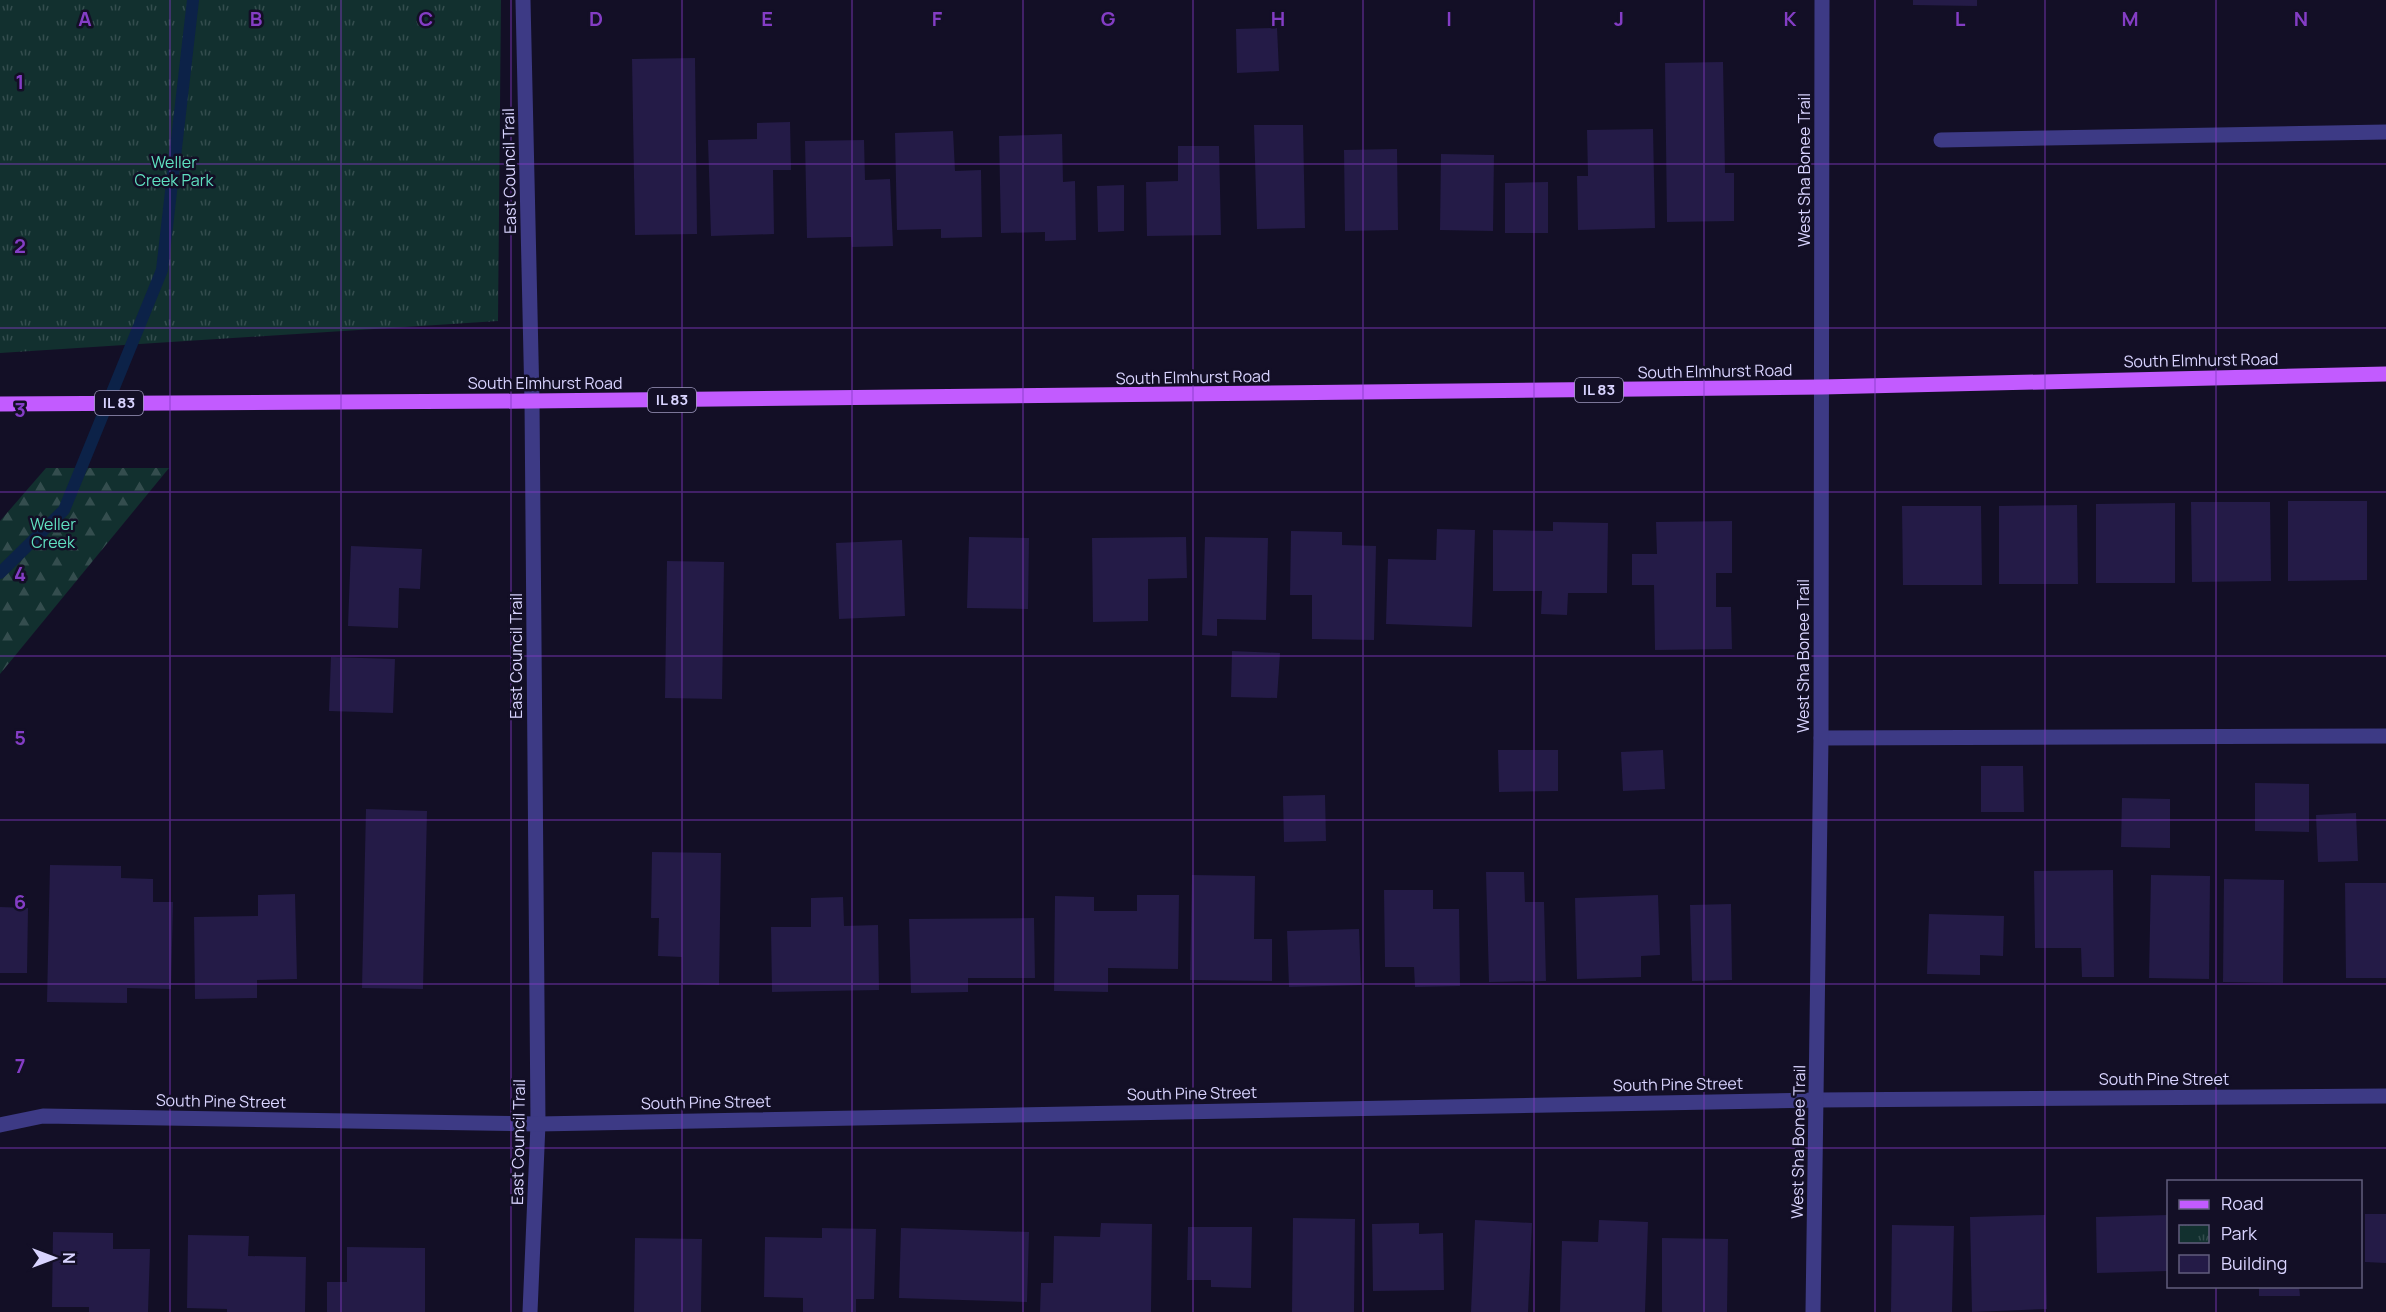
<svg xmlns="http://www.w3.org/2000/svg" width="2386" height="1312" viewBox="0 0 2386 1312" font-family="Manrope,sans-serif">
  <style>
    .forest { fill: url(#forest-firs) }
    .park { fill: url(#park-tufts) }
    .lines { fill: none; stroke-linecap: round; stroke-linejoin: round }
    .stream { stroke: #0c2248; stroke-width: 12 }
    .building { fill: #241b47 }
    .service { stroke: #3d3a85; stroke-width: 15 }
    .minor { stroke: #3d3a85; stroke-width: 15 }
    .primary { stroke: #c25bff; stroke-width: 15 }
    .grid { fill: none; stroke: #843dc5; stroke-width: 1.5; stroke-opacity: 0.55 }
    .labels { text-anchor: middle; stroke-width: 5; stroke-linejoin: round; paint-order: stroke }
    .shield { fill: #130f26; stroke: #9e99be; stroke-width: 1.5 }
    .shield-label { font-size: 15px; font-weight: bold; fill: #d9d4ff }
    .park-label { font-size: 16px; fill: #5fe0c0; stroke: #130f26 }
    .street-label { font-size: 16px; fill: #d9d4ff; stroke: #130f26 }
    .grid-label { font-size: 20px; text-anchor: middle; font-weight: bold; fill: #843dc5; stroke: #130f26; stroke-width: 5; stroke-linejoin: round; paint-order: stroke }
  </style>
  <defs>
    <pattern id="forest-firs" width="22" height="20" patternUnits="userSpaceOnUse" patternTransform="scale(1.5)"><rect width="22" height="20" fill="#12302f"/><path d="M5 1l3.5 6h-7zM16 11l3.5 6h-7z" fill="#344d4e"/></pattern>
    <pattern id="park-tufts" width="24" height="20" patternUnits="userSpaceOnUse" patternTransform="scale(1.5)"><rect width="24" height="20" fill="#12302f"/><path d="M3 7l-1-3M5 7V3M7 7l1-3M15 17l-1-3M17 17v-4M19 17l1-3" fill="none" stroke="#344d4e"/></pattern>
  </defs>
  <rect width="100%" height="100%" fill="#130f26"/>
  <path class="forest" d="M 46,468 L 169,468 L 0,674 L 0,521 Z"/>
  <path class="park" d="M 0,0 L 501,0 L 498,321 L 0,353 Z"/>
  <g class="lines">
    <path class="stream" d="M 0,573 L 64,510 L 162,270 L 193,0"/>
  </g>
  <g class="building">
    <path d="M 1913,0 L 1977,0 L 1977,6 L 1913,5 Z"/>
    <path d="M 1277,28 L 1279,71 L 1237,73 L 1236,29 Z"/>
    <path d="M 695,58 L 697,234 L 635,235 L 632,59 Z"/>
    <path d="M 1723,62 L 1725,173 L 1734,173 L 1734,221 L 1667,222 L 1665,63 Z"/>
    <path d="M 790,122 L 791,170 L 773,170 L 774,234 L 711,236 L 708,140 L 757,139 L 757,123 Z"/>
    <path d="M 1254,125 L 1303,125 L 1305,228 L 1257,229 Z"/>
    <path d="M 1653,129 L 1655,228 L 1578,230 L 1577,176 L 1588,176 L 1587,130 Z"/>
    <path d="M 953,131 L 955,171 L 981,170 L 982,237 L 941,238 L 941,229 L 897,230 L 895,133 Z"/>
    <path d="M 1062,134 L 1063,182 L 1075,181 L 1076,240 L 1045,241 L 1045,232 L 1001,233 L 999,136 Z"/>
    <path d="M 864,140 L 865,180 L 890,179 L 893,246 L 852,247 L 851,237 L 807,238 L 805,141 Z"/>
    <path d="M 1178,146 L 1219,146 L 1221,235 L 1147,236 L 1146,182 L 1178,181 Z"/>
    <path d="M 1397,149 L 1398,230 L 1345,231 L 1344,150 Z"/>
    <path d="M 1441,154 L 1494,155 L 1493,231 L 1440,230 Z"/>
    <path d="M 1548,182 L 1548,233 L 1505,233 L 1505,183 Z"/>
    <path d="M 1124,185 L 1124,231 L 1098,232 L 1097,186 Z"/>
    <path d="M 2288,501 L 2367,501 L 2367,580 L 2288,581 Z"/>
    <path d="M 2191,502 L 2270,502 L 2271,581 L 2192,582 Z"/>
    <path d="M 2175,503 L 2175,583 L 2096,583 L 2096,504 Z"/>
    <path d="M 2077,505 L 2078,584 L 1999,584 L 1999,506 Z"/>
    <path d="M 1902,506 L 1981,506 L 1982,585 L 1903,585 Z"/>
    <path d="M 1732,521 L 1732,573 L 1716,573 L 1716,607 L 1731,607 L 1732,649 L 1655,650 L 1654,585 L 1632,585 L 1632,554 L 1657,554 L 1656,522 Z"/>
    <path d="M 1553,522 L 1608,523 L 1607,593 L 1568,593 L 1567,615 L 1541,614 L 1542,591 L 1493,591 L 1493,530 L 1553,531 Z"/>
    <path d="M 1437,529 L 1475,530 L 1472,627 L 1386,624 L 1388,559 L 1436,560 Z"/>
    <path d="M 1291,531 L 1342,532 L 1342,545 L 1376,546 L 1374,640 L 1312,639 L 1312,595 L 1290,595 Z"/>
    <path d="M 969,537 L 1029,538 L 1028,609 L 967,608 Z"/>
    <path d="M 1186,537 L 1187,578 L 1148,579 L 1148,621 L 1093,622 L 1092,538 Z"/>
    <path d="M 1205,537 L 1268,538 L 1266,620 L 1217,619 L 1217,636 L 1202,635 Z"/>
    <path d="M 902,540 L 905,616 L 839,619 L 836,543 Z"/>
    <path d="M 351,546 L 422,549 L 420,589 L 399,588 L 398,628 L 348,626 Z"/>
    <path d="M 667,561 L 724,562 L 722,699 L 665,698 Z"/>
    <path d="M 1232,651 L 1280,653 L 1277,698 L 1231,697 Z"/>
    <path d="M 331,657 L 395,659 L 393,713 L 329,711 Z"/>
    <path d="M 1498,750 L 1558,750 L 1558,791 L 1499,792 Z"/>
    <path d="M 1663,750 L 1665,789 L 1623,791 L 1621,752 Z"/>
    <path d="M 1981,766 L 2023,766 L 2024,812 L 1981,812 Z"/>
    <path d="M 2255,783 L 2309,784 L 2309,832 L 2255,831 Z"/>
    <path d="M 1325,795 L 1326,841 L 1284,842 L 1283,796 Z"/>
    <path d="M 2122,798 L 2170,799 L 2170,848 L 2121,847 Z"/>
    <path d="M 366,809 L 427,811 L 423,989 L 362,988 Z"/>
    <path d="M 2356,813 L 2358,861 L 2318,862 L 2316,815 Z"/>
    <path d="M 652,852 L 721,853 L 719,985 L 682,984 L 682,957 L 658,956 L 659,918 L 651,918 Z"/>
    <path d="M 50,865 L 121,866 L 121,878 L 153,879 L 153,902 L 173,902 L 171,989 L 127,988 L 127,1003 L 47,1002 Z"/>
    <path d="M 2113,870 L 2114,977 L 2082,977 L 2081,948 L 2035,948 L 2034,871 Z"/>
    <path d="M 1486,872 L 1524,872 L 1525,902 L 1544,902 L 1546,981 L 1489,982 Z"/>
    <path d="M 1192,875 L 1255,876 L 1254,939 L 1272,939 L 1272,981 L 1190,980 Z"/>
    <path d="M 2151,875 L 2210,876 L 2209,979 L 2149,978 Z"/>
    <path d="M 2224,879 L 2284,880 L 2283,983 L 2223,982 Z"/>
    <path d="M 2345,883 L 2386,883 L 2386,978 L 2346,978 Z"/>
    <path d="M 1384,890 L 1433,890 L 1433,909 L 1459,909 L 1460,986 L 1415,987 L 1414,967 L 1385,967 Z"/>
    <path d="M 295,894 L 297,979 L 257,980 L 257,998 L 195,999 L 194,917 L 258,916 L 258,895 Z"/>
    <path d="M 1137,895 L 1179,895 L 1178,969 L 1108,968 L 1108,992 L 1054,991 L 1055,896 L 1094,897 L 1094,911 L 1137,911 Z"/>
    <path d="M 1658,895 L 1660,955 L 1641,956 L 1641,977 L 1577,979 L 1575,898 Z"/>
    <path d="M 843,897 L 844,926 L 878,925 L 879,990 L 772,992 L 771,927 L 811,927 L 811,898 Z"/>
    <path d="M 1731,904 L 1732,980 L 1692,981 L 1690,905 Z"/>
    <path d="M 0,907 L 28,908 L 27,973 L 0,973 Z"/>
    <path d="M 1929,914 L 2004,916 L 2003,956 L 1980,955 L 1980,975 L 1927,974 Z"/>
    <path d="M 1034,918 L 1035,978 L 968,978 L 968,992 L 911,993 L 909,919 Z"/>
    <path d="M 1359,929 L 1361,985 L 1289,987 L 1287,931 Z"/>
    <path d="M 2365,1214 L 2386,1214 L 2386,1263 L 2365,1262 Z"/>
    <path d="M 2045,1215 L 2047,1309 L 1972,1312 L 1970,1217 Z"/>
    <path d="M 2168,1215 L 2168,1271 L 2097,1273 L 2096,1217 Z"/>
    <path d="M 1293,1218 L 1355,1219 L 1354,1312 L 1292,1312 Z"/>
    <path d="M 1475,1220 L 1532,1223 L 1528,1312 L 1471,1312 Z"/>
    <path d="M 1599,1220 L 1648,1222 L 1645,1312 L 1560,1312 L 1562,1241 L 1598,1242 Z"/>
    <path d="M 1101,1223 L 1152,1224 L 1151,1312 L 1040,1312 L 1041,1283 L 1053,1283 L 1054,1236 L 1100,1237 Z"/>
    <path d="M 1419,1223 L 1419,1234 L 1443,1233 L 1444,1290 L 1373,1291 L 1372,1224 Z"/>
    <path d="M 1892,1225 L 1954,1226 L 1952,1312 L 1891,1312 Z"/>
    <path d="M 1188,1227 L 1252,1227 L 1251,1288 L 1211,1287 L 1211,1280 L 1187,1280 Z"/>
    <path d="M 822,1228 L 876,1229 L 874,1299 L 856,1299 L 856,1312 L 803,1312 L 803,1298 L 764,1297 L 765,1237 L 822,1238 Z"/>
    <path d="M 901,1228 L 1029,1232 L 1027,1302 L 899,1298 Z"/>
    <path d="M 53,1232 L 113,1233 L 113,1249 L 150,1249 L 148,1312 L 89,1312 L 89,1307 L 52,1307 Z"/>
    <path d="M 188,1235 L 249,1236 L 248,1256 L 306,1257 L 305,1312 L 227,1312 L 227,1309 L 187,1308 Z"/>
    <path d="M 635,1238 L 702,1239 L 701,1312 L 634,1312 Z"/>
    <path d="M 1662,1238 L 1728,1239 L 1727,1312 L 1662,1312 Z"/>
    <path d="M 347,1247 L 425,1248 L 425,1312 L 327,1312 L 327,1282 L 347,1282 Z"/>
    <path d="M 2259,1286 L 2299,1286 L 2300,1296 L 2259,1296 Z"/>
  </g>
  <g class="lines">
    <path class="service" d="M 1941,140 L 2386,132"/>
    <g class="minor">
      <path d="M 523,0 L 532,401 L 538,1124 L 530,1312"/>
      <path d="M 1821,738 L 2386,736"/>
      <path d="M 0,1125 L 43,1116 L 538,1124 L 1817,1100 L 2386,1096"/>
      <path d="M 1813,1312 L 1821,738 L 1822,0"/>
    </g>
    <path class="primary" d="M 0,404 L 532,401 L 1822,387 L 2386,374"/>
  </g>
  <path class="grid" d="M 170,0 L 170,1312M 341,0 L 341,1312M 511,0 L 511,1312M 682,0 L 682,1312M 852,0 L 852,1312M 1023,0 L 1023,1312M 1193,0 L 1193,1312M 1363,0 L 1363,1312M 1534,0 L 1534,1312M 1704,0 L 1704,1312M 1875,0 L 1875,1312M 2045,0 L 2045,1312M 2216,0 L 2216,1182M 0,164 L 2386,164M 0,328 L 2386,328M 0,492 L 2386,492M 0,656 L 2386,656M 0,820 L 2386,820M 0,984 L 2386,984M 0,1148 L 2386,1148M 2216,1286 L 2216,1312"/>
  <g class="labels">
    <g class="shield">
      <rect x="1575" y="378" width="48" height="24" rx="4.5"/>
      <rect x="648" y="388" width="48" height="24" rx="4.5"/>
      <rect x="95" y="391" width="48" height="24" rx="4.5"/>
    </g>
    <g class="shield-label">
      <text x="1599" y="395">IL 83</text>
      <text x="672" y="405">IL 83</text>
      <text x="119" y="408">IL 83</text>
    </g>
    <g class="park-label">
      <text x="174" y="168">Weller<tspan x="174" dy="18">Creek Park</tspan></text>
      <text x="53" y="530">Weller<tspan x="53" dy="18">Creek</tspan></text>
    </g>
    <g class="street-label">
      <text transform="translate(1804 170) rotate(-90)" y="6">West Sha Bonee Trail</text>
      <text transform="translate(509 171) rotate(-91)" y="6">East Council Trail</text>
      <text transform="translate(2201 360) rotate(-1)" y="6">South Elmhurst Road</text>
      <text transform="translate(1715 371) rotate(-1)" y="6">South Elmhurst Road</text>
      <text transform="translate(1193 377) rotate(-1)" y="6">South Elmhurst Road</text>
      <text x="545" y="389">South Elmhurst Road</text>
      <text transform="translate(516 656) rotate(-90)" y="6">East Council Trail</text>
      <text transform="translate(1803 656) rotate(-90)" y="6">West Sha Bonee Trail</text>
      <text x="2164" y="1085">South Pine Street</text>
      <text transform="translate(1678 1084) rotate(-1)" y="6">South Pine Street</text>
      <text transform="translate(1192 1093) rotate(-1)" y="6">South Pine Street</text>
      <text transform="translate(221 1101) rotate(1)" y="6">South Pine Street</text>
      <text transform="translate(706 1102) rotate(-1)" y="6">South Pine Street</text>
      <text transform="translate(518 1142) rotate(-89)" y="6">East Council Trail</text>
      <text transform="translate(1798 1142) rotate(-89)" y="6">West Sha Bonee Trail</text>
    </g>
  </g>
  <g class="grid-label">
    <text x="85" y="26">A</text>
    <text x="256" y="26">B</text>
    <text x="426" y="26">C</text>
    <text x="596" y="26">D</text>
    <text x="767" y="26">E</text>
    <text x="937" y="26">F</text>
    <text x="1108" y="26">G</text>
    <text x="1278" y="26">H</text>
    <text x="1449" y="26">I</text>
    <text x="1619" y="26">J</text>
    <text x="1790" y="26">K</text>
    <text x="1960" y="26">L</text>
    <text x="2130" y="26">M</text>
    <text x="2301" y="26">N</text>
    <text x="20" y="89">1</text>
    <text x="20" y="253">2</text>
    <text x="20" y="417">3</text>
    <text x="20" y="581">4</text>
    <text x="20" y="745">5</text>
    <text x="20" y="909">6</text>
    <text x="20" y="1073">7</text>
  </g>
  <rect x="2167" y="1180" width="195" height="108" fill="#130f26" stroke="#625e7d" stroke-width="1.5"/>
  <rect x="2179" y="1200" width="30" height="9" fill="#c25bff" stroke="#625e7d" stroke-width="1.5"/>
  <text x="2221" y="1210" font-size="18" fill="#d9d4ff">Road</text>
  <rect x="2179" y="1225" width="30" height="18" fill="url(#park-tufts)" stroke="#625e7d" stroke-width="1.5"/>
  <text x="2221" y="1240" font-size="18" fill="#d9d4ff">Park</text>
  <rect x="2179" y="1255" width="30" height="18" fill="#241b47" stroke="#625e7d" stroke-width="1.5"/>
  <text x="2221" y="1270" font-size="18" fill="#d9d4ff">Building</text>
  <g transform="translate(54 1258) rotate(90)" stroke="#130f26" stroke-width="4.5" paint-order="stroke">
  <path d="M0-4.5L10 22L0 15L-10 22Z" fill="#d9d4ff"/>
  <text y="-9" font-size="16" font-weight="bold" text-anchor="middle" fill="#d9d4ff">N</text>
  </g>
</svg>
